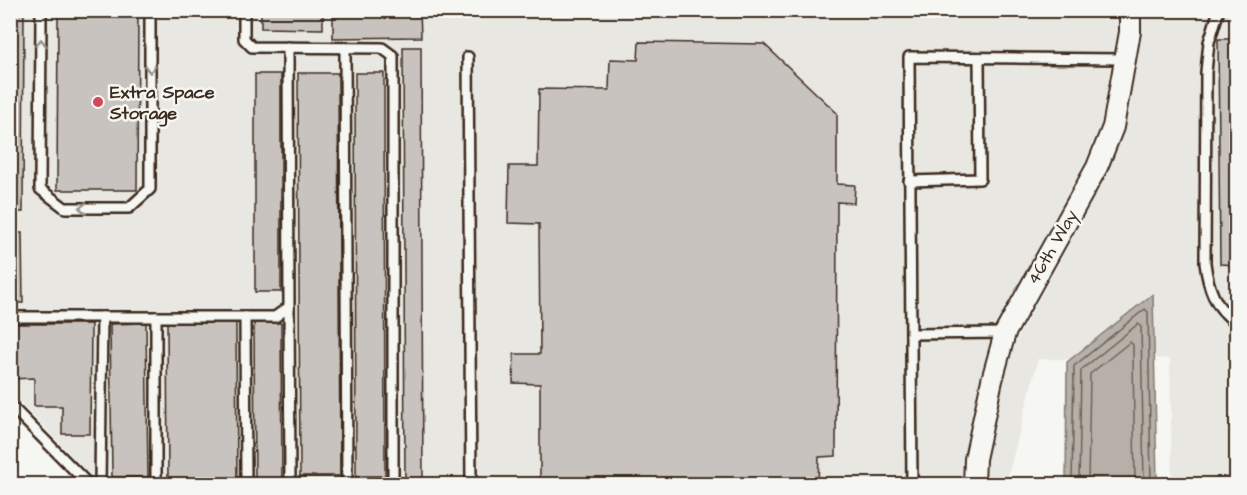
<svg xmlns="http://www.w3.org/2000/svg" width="1247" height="495" viewBox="0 0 1247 495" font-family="'Architects Daughter',sans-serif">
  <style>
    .built { fill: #e8e7e2 }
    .water { fill: #b6b0a9; stroke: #857a71; stroke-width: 1.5 }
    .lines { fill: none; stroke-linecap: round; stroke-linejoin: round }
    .shore { stroke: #6c6056; stroke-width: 1.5 }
    .building { fill: #c8c3be; stroke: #3b2a1e; stroke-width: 1.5 }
    .lane-casing { stroke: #3b2a1e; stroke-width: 14 }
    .street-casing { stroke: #3b2a1e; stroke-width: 24 }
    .lane { stroke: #f6f6f2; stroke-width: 9 }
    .street { stroke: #f6f6f2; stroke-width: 20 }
    .oneway { stroke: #989088 }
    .poi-dot { fill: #d1495b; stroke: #f6f6f2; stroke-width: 2 }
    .labels { text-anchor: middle; stroke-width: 5; stroke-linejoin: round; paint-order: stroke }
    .poi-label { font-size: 18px; font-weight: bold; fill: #3b2a1e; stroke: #f6f6f2; text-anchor: start }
    .street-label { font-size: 18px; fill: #3b2a1e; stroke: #f6f6f2 }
  </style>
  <rect width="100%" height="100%" fill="#f6f6f2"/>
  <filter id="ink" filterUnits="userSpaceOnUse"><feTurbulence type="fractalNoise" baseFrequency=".0167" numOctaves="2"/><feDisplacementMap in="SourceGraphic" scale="12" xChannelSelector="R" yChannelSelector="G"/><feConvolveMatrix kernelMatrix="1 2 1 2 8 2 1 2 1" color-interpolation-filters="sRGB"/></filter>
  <g filter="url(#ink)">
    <g class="built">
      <path d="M 11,11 L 1118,11 L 1118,31 L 1101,123 L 1086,160 L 995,327 L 980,377 L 963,458 L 962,484 L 99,484 L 11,393 Z"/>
      <path d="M 1142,11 L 1236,11 L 1236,484 L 1172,484 L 1170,359 L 1156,358 L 1153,294 L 1072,359 L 1038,359 L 1006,484 L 986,484 L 987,461 L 1003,384 L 1017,339 L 1107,174 L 1125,130 L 1142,33 Z"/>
    </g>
    <path class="water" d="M 1153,294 L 1157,484 L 1066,484 L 1067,362 Z"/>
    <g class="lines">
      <g class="shore">
        <path d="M 1072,484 L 1074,366 L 1145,309 L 1148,312 L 1151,484"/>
        <path d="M 1079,484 L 1081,370 L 1138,324 L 1141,327 L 1144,484"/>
        <path d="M 1088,484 L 1090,374 L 1130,342 L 1133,345 L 1133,359 L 1135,484"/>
      </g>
    </g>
    <g class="building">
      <path d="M 10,10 L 24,10 L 23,212 L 10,212 Z"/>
      <path d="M 261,10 L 323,10 L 323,29 L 261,28 Z"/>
      <path d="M 333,10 L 420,10 L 421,37 L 333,38 Z"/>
      <path d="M 58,14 L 138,14 L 137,190 L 57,190 Z"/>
      <path d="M 1218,39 L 1236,39 L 1236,265 L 1220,264 Z"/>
      <path d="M 639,42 L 764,44 L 837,113 L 837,184 L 855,185 L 854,203 L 837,202 L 836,456 L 819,457 L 818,484 L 540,484 L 540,384 L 513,383 L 514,354 L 540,354 L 539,224 L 508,223 L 509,166 L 538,166 L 539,89 L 609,90 L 610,59 L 638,60 Z"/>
      <path d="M 403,47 L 421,47 L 423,484 L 405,484 Z"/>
      <path d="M 298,73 L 338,73 L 340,476 L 300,476 Z"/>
      <path d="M 355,73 L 384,73 L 385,476 L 356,476 Z"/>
      <rect x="255" y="74" width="26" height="218"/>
      <path d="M 10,233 L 22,233 L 23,303 L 10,303 Z"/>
      <path d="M 236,322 L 237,484 L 168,484 L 167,323 Z"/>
      <path d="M 146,323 L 148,477 L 112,477 L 110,324 Z"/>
      <path d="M 254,323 L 281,323 L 282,484 L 255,484 Z"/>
      <path d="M 10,324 L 91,324 L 90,434 L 62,434 L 62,406 L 34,406 L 34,378 L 10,379 Z"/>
    </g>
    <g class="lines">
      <defs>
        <g id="lane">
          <path d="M 44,10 L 41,13 L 40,189 L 65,208 L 129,208 L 150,189 L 150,10"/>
          <path d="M 244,10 L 244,39 L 252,47 L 382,48 L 393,56 L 393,484"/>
          <path d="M 1219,10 L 1209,42 L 1206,72 L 1205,263 C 1208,287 1215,309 1236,322"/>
          <path d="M 345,48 L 347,484"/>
          <path d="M 468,57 L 471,484"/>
          <path d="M 909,181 L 980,179 L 979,58"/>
          <path d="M 289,307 L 290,484"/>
          <path d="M 10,317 L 275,317 L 289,307 L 288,47"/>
          <path d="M 156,317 L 156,484"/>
          <path d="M 245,317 L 246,484"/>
          <path d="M 911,334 L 1005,333"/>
          <path d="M 10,405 L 88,484"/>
          <path d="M 100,484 L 102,317"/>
          <path d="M 912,484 L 909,57 L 1125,59"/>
        </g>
        <path id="street" d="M 974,484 L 975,459 L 992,380 L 1005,333 L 1097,167 L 1113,127 L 1130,32 L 1130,10"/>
      </defs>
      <use href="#lane" class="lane-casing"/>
      <use href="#street" class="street-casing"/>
      <use href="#lane" class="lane"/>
      <use href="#street" class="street"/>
    </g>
    <defs><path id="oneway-chevron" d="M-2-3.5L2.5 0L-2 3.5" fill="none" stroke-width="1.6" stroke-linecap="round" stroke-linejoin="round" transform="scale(1.5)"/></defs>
    <g class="oneway">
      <use href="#oneway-chevron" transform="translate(41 43) rotate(-90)"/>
      <use href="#oneway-chevron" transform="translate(150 69) rotate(90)"/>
      <use href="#oneway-chevron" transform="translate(83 208) rotate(180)"/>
    </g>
  </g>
  <circle class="poi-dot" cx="98" cy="102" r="6"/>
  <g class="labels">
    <g class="poi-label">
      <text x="110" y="98">Extra Space<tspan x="110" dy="21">Storage</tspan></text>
    </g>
    <g class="street-label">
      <text transform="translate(1052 247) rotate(-60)" y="6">46th Way</text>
    </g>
  </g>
  <rect width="1247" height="495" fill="none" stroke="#f6f6f2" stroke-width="36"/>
  <rect x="18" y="18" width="1211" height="459" fill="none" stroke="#3b2a1e" stroke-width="2" filter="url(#ink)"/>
</svg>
